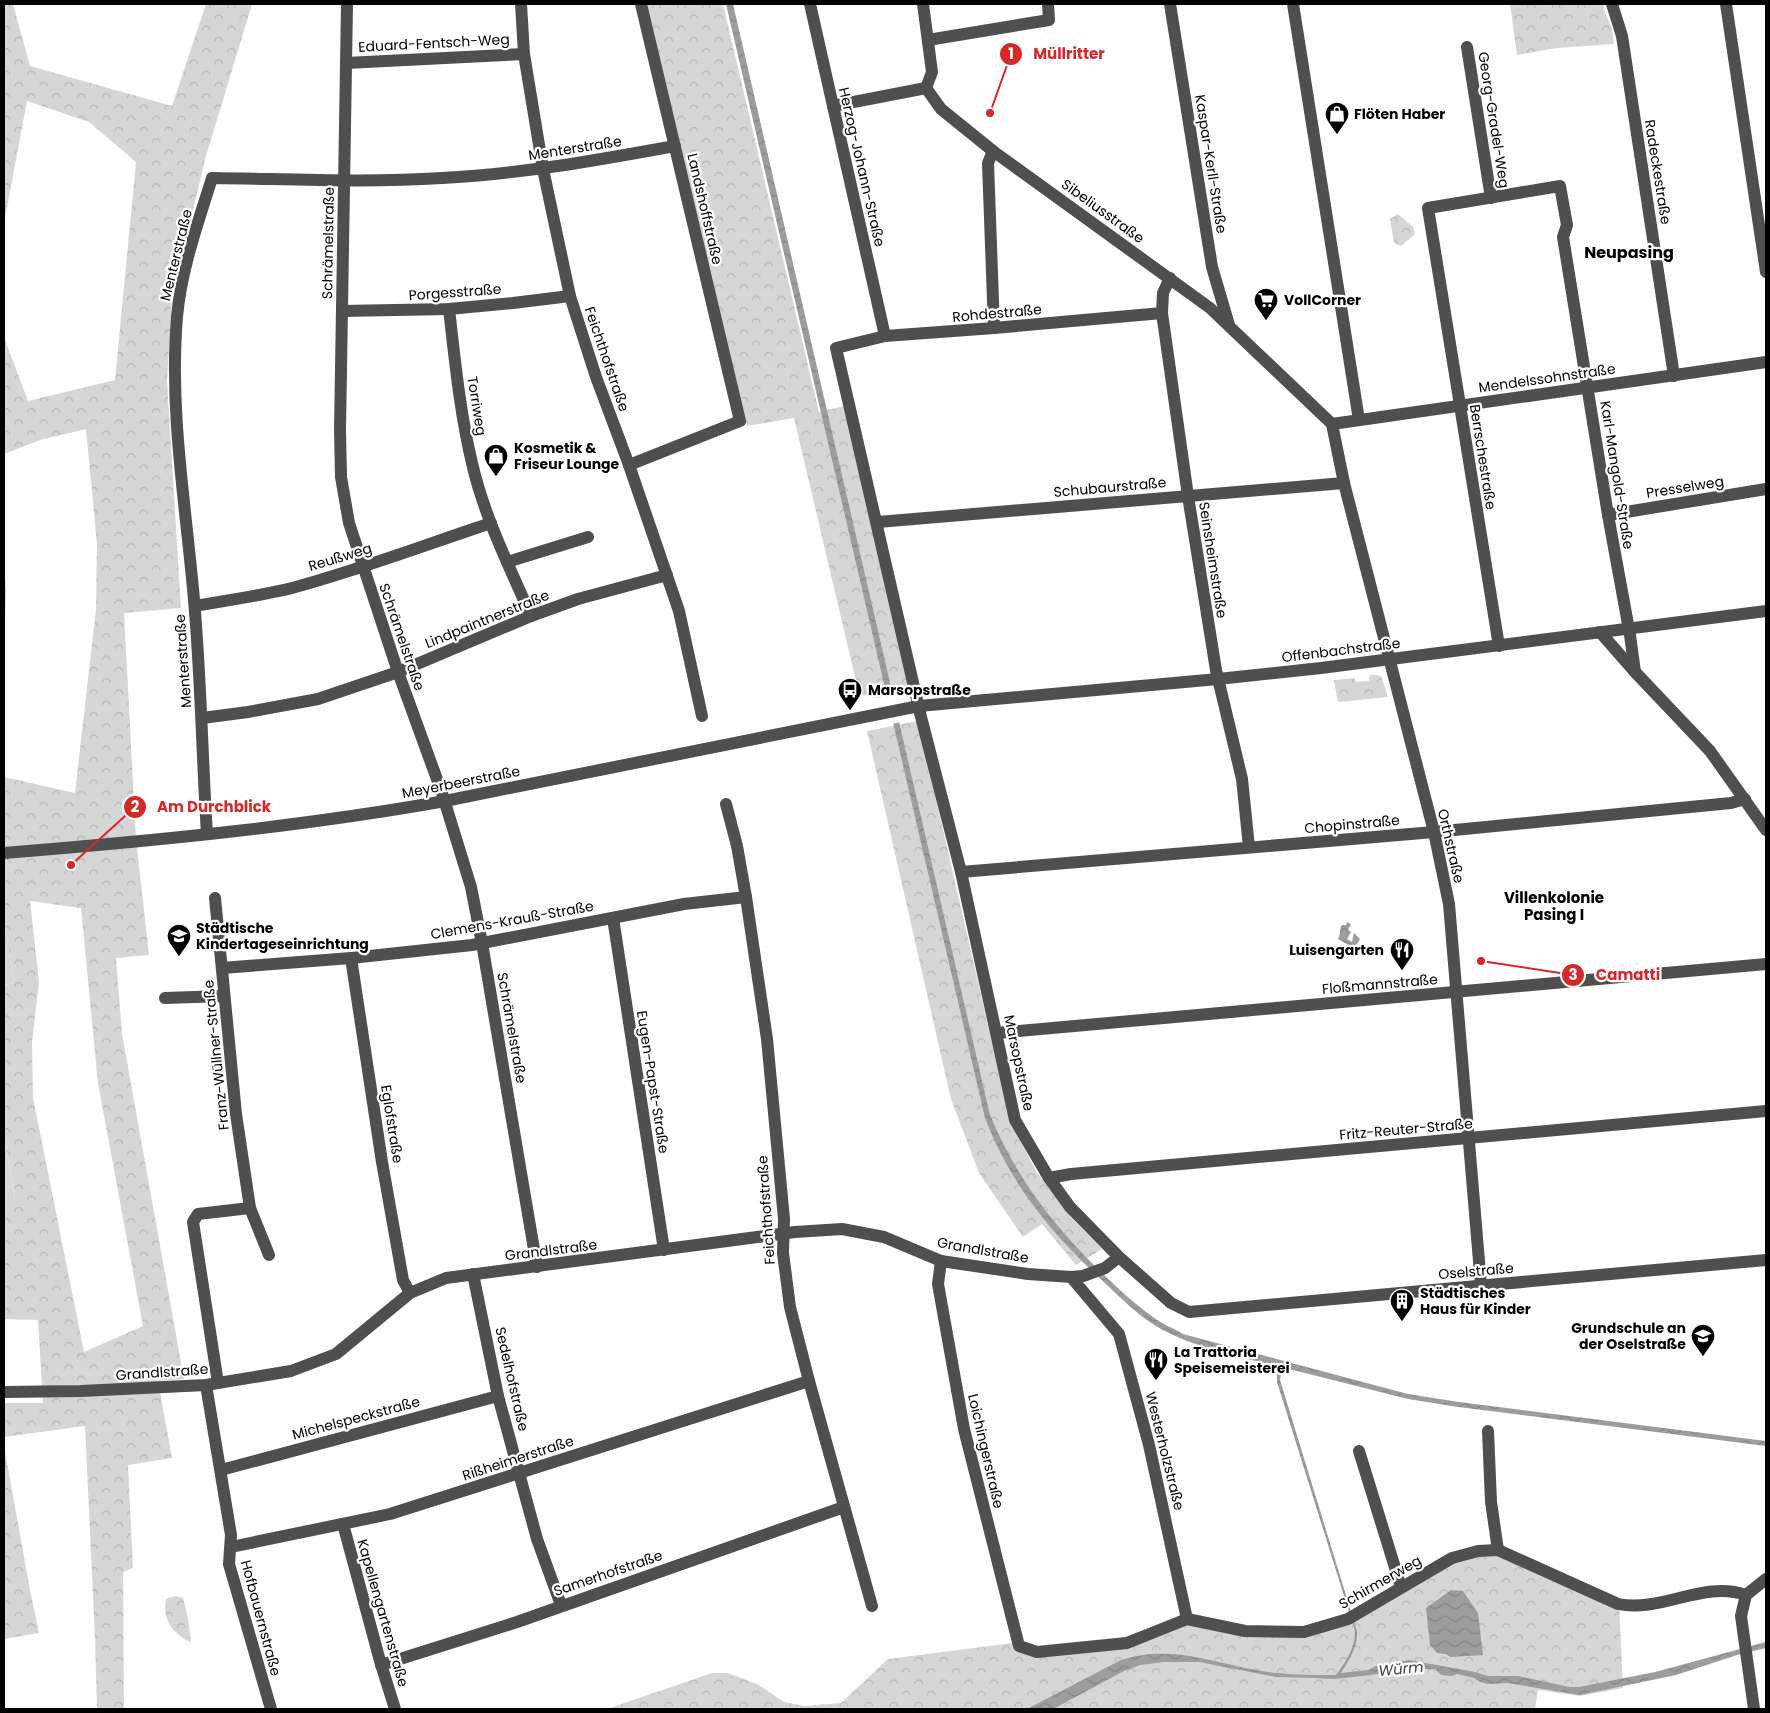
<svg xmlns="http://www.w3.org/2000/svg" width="1770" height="1713" viewBox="0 0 1770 1713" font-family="Poppins,sans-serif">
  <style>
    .grass { fill: #d6d6d6 }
    .park { fill: url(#park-crowns); fill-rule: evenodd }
    .water { fill: url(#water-waves) }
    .pier { fill: #fff }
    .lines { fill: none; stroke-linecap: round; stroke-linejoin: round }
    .minor { stroke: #4f4f4f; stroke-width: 12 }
    .labels { text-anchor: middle; stroke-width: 4.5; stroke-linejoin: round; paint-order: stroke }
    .street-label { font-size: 14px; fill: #000; stroke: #fff }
    .poi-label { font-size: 14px; font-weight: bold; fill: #000; stroke: #fff; text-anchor: start }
    .neighbourhood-label { font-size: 15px; font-weight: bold; fill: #000; stroke: #fff }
    .water-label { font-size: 15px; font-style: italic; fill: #3e3e3e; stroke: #fff }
    .quarter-label { font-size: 16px; font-weight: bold; fill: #000; stroke: #fff }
    .leader { fill: none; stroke: #d62828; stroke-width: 2 }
    .callout-dot { fill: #d62828; stroke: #fff; stroke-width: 2 }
    .mark-label { font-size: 15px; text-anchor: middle; font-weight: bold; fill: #fff }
    .callout-label { font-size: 15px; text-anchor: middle; font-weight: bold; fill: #d62828; stroke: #fff; stroke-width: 4.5; stroke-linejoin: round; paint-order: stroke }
  </style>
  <defs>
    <pattern id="park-crowns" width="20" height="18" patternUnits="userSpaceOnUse" patternTransform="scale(1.25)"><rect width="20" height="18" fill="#d6d6d6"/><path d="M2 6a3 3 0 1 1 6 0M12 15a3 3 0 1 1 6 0" fill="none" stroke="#b6b6b6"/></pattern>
    <pattern id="water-waves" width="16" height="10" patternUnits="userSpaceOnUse" patternTransform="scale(1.25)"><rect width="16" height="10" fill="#9d9d9d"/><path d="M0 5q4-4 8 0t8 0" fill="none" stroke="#858585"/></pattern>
  </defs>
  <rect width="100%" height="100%" fill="#fff"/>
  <g class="grass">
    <path d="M 4,924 L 14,983 L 4,985 Z"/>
    <path d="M 4,1134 L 15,1201 L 4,1203 Z"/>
  </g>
  <g class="park">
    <path d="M 4,4 L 13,4 L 30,66 L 172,106 L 206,4 L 252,4 L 206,156 L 172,297 L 167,381 L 181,608 L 124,613 L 136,839 L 149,955 L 116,958 L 122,1034 L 184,1379 L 158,1381 L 172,1458 L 128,1465 L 133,1568 L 123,1572 L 124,1709 L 97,1709 L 95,1637 L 85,1426 L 4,1437 L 4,1403 L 43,1403 L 38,1320 L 4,1319 L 4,1203 L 15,1200 L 4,1134 L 4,985 L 14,983 L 4,924 L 4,777 L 75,793 L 96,609 L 97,545 L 86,429 L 40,440 L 4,454 L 4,337 L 28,401 L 115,380 L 136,162 L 89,122 L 27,101 L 4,224 ZM 30,901 L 81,908 L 98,1083 L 143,1326 L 84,1352 L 33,1098 L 32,1042 L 39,982 Z"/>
    <path d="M 647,4 L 723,4 L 819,412 L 844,406 L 910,690 L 878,698 L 859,694 L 794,418 L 747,426 Z"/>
    <path d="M 1510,4 L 1602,4 L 1612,29 L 1614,44 L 1557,48 L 1517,55 Z"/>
    <path d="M 1398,214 L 1413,227 L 1415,234 L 1401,246 L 1394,243 L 1390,219 Z"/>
    <path d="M 4,560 L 6,592 L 4,642 Z"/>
    <path d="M 1370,675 L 1377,675 L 1381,676 L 1388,697 L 1338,702 L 1334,680 L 1354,678 L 1356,682 L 1369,681 Z"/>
    <path d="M 918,721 L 1010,1121 L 1036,1171 L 1071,1217 L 1102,1249 L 1076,1265 L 1042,1224 L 1023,1237 L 979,1173 L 951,1099 L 867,731 Z"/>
    <path d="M 4,1446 L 30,1590 L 39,1633 L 4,1639 Z"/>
    <path d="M 1499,1549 L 1619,1602 L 1623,1688 L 1580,1696 L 1538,1690 L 1535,1709 L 607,1709 L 712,1673 L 728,1673 L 759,1685 L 784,1702 L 804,1706 L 841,1703 L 888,1659 L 1020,1642 L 1037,1648 L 1121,1638 L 1185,1615 L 1246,1627 L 1307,1629 L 1343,1618 L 1454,1555 Z"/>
    <path d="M 175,1596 L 183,1598 L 188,1618 L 191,1643 C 173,1633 162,1621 166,1599 Z"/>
  </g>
  <g class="water">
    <path d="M 726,4 L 733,4 L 990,1115 C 1015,1175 1050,1222 1096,1267 C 1114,1285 1132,1302 1153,1317 C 1162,1324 1173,1328 1183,1334 L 1408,1394 L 1459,1402 L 1766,1441 L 1766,1446 L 1458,1407 L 1408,1399 L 1289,1369 C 1282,1371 1281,1374 1280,1380 L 1357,1631 C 1358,1647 1349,1660 1341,1673 L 1368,1670 L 1376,1666 L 1409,1660 L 1475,1672 L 1488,1676 L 1518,1676 L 1569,1687 L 1579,1687 L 1655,1672 L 1766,1642 L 1766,1648 L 1737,1655 L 1676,1675 L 1580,1695 L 1507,1683 L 1488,1684 L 1480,1682 L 1474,1678 L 1457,1674 L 1452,1676 L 1441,1675 L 1435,1669 L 1411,1669 L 1371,1675 L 1335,1679 L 1315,1678 L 1276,1677 L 1199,1662 L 1164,1662 L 1140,1665 L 1124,1671 L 1053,1709 L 1027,1709 L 1121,1660 C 1176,1642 1224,1668 1277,1673 C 1297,1675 1316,1675 1336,1675 C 1346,1662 1355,1648 1355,1631 L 1277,1382 L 1277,1374 L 1281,1367 C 1241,1357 1198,1349 1161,1329 C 1141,1318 1124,1301 1108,1286 C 1054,1236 1012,1188 985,1118 Z"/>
    <path d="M 1347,922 L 1351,924 L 1348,930 L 1351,932 L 1347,939 L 1352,942 L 1354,933 L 1360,939 L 1356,946 L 1352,947 L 1338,939 C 1341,934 1339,930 1342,925 L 1346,925 Z"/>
    <path d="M 1451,1590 L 1463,1591 L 1478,1613 L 1483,1655 L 1451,1657 L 1446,1654 L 1437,1653 L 1430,1645 L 1426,1608 Z"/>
  </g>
  <path class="pier" d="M 896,695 L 902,722 L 891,724 L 885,698 Z"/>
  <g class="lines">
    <g class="minor">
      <path d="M 347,4 L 340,430 L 341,477 L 349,523 L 398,672 L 442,793 L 471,887 L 482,943 L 537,1267"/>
      <path d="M 521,4 L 524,54 L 543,169 L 570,296 L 596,377 L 629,465 L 679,611 L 702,716"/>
      <path d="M 810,4 L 885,336"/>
      <path d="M 923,4 L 932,72 L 926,88"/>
      <path d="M 1170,4 L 1212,267 L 1229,325"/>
      <path d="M 1293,4 L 1359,420"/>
      <path d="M 1612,4 L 1622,36 L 1674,376"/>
      <path d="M 1726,4 L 1766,272"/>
      <path d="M 928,40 L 1049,20 L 1048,4"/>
      <path d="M 1467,47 L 1491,198"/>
      <path d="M 346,63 L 524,54"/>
      <path d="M 926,88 L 941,109 L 993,151 L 1210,308 L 1332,424"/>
      <path d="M 833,106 L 926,88"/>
      <path d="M 993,151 L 988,163 L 994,328"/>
      <path d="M 1170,278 L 1163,293 L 1162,313 L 1188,496 L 1216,670 L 1242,779 L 1249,847"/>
      <path d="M 449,309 C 455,361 460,413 472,463 C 484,516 509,566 531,616"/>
      <path d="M 342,311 L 449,309 L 513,303 L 570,296"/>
      <path d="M 1162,313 L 994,328 L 885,336 L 836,348 L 920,713 L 961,872 L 1015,1120 L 1049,1178 L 1070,1207 L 1119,1257 L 1171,1303 L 1189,1312 L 1766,1260"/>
      <path d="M 1332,424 L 1344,483 L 1434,832 L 1449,904 L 1481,1285"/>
      <path d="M 1332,424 L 1766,362"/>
      <path d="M 629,465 L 740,421 L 641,4"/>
      <path d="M 1608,515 L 1766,489"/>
      <path d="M 878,522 L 1344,483"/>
      <path d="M 507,562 L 588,537"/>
      <path d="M 195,606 C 227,600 260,596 292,588 C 359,570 425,545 491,523"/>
      <path d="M 1600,632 L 1635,672 L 1710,751 L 1766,830"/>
      <path d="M 1499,646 L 1428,208 L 1560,186 L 1567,225 L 1563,237 L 1608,515 L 1630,635 L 1635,672"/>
      <path d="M 202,718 L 248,712 L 318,699 L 398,672 L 531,616 L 578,599 L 667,575"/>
      <path d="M 726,804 L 737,846 L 746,897 L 767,1039 L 784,1219 L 783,1253 L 790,1307 L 809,1381 L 872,1606"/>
      <path d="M 207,834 C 202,756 201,678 194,600 C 186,506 169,411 177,317 C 181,270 198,223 212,178 C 288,179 366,183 442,178 C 521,174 598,160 675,146"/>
      <path d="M 4,853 C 152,841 299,827 445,801 L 919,706 L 1218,679 L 1321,668 L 1766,611"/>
      <path d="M 961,872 L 1434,832 L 1731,803 L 1745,799"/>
      <path d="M 215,898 L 236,1114 L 250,1208 L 269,1255"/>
      <path d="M 613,918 L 664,1250"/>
      <path d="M 351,958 L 382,1162 L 403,1280 L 410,1293"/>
      <path d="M 222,968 L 351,958 L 472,945 L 684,904 L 746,897"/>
      <path d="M 165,998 L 224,996"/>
      <path d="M 997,1033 L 1766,964"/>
      <path d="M 1049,1178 L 1071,1174 L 1766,1111"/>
      <path d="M 941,1261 L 938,1284 L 964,1429 L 1019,1646 L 1037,1652 L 1127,1643 L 1187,1619 L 1245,1631 L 1304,1632 L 1348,1619 L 1452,1558 L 1478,1551 L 1498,1550 L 1618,1604 C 1661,1613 1704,1580 1746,1595"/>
      <path d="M 473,1274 L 498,1396 L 537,1539 L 561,1605"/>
      <path d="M 1071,1277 L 1119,1334 L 1149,1445 L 1187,1619"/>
      <path d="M 218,1383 L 193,1222 L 198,1214 L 250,1208"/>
      <path d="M 206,1385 L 231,1535 L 229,1564 L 271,1709"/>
      <path d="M 4,1392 L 81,1391 L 206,1385 L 291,1371 L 336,1354 L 410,1293 L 446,1278 L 795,1232 L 842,1229 L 884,1237 L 941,1261 L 1028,1274 L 1071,1277 L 1083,1276 L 1105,1268 L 1119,1257"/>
      <path d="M 1488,1431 L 1491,1502 L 1498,1550"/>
      <path d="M 1359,1451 L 1401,1587"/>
      <path d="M 221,1470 L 498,1396"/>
      <path d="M 343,1524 L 380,1661 L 395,1709"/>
      <path d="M 231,1547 L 390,1514 L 809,1381"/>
      <path d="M 381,1665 L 517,1622 L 844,1507"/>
      <path d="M 1754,1709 L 1741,1616 L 1746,1595 L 1766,1579"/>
    </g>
  </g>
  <defs>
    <symbol id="shop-pin" viewBox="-11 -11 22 30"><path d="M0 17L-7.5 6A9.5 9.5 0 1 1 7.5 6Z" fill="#000" stroke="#fff"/><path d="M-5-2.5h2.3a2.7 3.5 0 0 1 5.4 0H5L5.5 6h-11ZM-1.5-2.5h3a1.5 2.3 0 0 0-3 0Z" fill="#fff"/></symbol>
    <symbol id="supermarket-pin" viewBox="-11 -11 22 30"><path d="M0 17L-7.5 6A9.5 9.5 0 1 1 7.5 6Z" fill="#000" stroke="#fff"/><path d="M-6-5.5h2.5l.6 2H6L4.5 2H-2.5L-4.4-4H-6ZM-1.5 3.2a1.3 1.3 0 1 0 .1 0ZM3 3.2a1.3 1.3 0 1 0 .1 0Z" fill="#fff"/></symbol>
    <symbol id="bus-pin" viewBox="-11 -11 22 30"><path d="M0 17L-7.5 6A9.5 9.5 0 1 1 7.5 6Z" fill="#000" stroke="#fff"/><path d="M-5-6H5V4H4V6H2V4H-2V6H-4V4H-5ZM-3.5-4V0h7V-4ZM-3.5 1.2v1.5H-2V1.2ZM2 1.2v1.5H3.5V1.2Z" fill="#fff"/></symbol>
    <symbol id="school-pin" viewBox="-11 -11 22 30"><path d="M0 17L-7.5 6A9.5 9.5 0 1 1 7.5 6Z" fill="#000" stroke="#fff"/><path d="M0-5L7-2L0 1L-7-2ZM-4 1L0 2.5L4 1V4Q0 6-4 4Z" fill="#fff"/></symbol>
    <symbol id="restaurant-pin" viewBox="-11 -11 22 30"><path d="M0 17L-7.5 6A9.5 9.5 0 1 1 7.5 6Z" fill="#000" stroke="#fff"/><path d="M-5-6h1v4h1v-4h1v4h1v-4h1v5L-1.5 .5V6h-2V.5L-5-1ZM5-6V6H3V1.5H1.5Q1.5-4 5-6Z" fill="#fff"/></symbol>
    <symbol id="building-pin" viewBox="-11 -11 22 30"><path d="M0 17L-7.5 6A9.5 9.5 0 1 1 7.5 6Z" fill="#000" stroke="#fff"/><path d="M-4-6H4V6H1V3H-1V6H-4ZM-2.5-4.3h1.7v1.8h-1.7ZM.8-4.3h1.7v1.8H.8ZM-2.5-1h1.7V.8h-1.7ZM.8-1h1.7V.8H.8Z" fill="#fff"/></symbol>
  </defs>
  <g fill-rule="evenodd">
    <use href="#shop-pin" x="1323" y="100" width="28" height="38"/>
    <use href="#supermarket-pin" x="1252" y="286" width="28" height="38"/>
    <use href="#shop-pin" x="482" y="442" width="28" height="38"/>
    <use href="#bus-pin" x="836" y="676" width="28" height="38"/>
    <use href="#school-pin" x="165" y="922" width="28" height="38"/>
    <use href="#restaurant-pin" x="1388" y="936" width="28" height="38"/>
    <use href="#building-pin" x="1388" y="1287" width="28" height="38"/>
    <use href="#school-pin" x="1689" y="1322" width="28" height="38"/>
    <use href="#restaurant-pin" x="1142" y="1346" width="28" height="38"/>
  </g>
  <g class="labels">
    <g class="street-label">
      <text transform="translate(434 43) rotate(-3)" y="5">Eduard-Fentsch-Weg</text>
      <text transform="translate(1494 120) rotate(81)" y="5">Georg-Gradel-Weg</text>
      <text transform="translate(575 148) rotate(-9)" y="5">Menterstraße</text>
      <text transform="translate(1211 164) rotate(81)" y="5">Kaspar-Kerll-Straße</text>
      <text transform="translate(862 167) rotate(77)" y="5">Herzog-Johann-Straße</text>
      <text transform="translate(1658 172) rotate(81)" y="5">Radeckestraße</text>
      <text transform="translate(705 209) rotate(77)" y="5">Landshoffstraße</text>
      <text transform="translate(1103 211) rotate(36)" y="5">Sibeliusstraße</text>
      <text transform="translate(328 243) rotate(-89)" y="5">Schrämelstraße</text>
      <text transform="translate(176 255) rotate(-76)" y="5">Menterstraße</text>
      <text transform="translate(455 292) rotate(-4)" y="5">Porgesstraße</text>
      <text transform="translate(997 313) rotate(-5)" y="5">Rohdestraße</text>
      <text transform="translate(607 359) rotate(71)" y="5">Feichthofstraße</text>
      <text transform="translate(1547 378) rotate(-8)" y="5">Mendelssohnstraße</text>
      <text transform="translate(477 406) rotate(81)" y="5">Torriweg</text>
      <text transform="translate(1483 457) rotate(81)" y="5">Berrschestraße</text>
      <text transform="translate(1617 475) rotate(81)" y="5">Karl-Mangold-Straße</text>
      <text transform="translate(1110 487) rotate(-5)" y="5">Schubaurstraße</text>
      <text transform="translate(1685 487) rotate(-9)" y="5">Presselweg</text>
      <text transform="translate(340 557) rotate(-17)" y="5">Reußweg</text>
      <text transform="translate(1213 560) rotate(81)" y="5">Seinsheimstraße</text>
      <text transform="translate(487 619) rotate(-22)" y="5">Lindpaintnerstraße</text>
      <text transform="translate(402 637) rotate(71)" y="5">Schrämelstraße</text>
      <text transform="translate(1341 650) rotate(-7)" y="5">Offenbachstraße</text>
      <text transform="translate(183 661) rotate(-94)" y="5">Menterstraße</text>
      <text transform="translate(461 782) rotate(-11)" y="5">Meyerbeerstraße</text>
      <text transform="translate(1352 824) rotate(-5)" y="5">Chopinstraße</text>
      <text transform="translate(1451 846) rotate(77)" y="5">Orthstraße</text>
      <text transform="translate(512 920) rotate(-10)" y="5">Clemens-Krauß-Straße</text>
      <text transform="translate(1380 984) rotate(-5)" y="5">Floßmannstraße</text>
      <text transform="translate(512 1028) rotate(80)" y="5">Schrämelstraße</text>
      <text transform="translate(216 1055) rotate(-96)" y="5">Franz-Wüllner-Straße</text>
      <text transform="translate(1019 1063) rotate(78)" y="5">Marsopstraße</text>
      <text transform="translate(653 1082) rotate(81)" y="5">Eugen-Papst-Straße</text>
      <text transform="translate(392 1124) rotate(81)" y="5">Eglofstraße</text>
      <text transform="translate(1406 1129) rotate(-5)" y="5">Fritz-Reuter-Straße</text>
      <text transform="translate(766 1210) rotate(-94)" y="5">Feichthofstraße</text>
      <text transform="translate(551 1250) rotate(-7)" y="5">Grandlstraße</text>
      <text transform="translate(983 1250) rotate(10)" y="5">Grandlstraße</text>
      <text transform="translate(1476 1271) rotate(-5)" y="5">Oselstraße</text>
      <text transform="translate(162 1372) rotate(-4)" y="5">Grandlstraße</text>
      <text transform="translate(512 1379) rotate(77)" y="5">Sedelhofstraße</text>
      <text transform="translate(356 1418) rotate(-15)" y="5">Michelspeckstraße</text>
      <text transform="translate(986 1451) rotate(77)" y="5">Loichingerstraße</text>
      <text transform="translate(1165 1451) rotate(76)" y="5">Westerholzstraße</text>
      <text transform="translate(518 1458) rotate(-18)" y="5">Rißheimerstraße</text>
      <text transform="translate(608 1573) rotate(-19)" y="5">Samerhofstraße</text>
      <text transform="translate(1380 1582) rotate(-30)" y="5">Schirmerweg</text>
      <text transform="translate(383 1613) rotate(74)" y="5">Kapellengartenstraße</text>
      <text transform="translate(261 1618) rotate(75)" y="5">Hofbauernstraße</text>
    </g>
    <g class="poi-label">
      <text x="1354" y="119">Flöten Haber</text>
      <text x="1284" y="305">VollCorner</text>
      <text x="514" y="453">Kosmetik &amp;<tspan x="514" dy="16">Friseur Lounge</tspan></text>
      <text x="868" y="695">Marsopstraße</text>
      <text x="196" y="933">Städtische<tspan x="196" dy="16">Kindertageseinrichtung</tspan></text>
      <text x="1384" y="955" text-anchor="end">Luisengarten</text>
      <text x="1420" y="1298">Städtisches<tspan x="1420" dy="16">Haus für Kinder</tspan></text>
      <text x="1686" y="1333" text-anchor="end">Grundschule an<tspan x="1686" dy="16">der Oselstraße</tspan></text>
      <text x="1174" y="1357">La Trattoria<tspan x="1174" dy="16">Speisemeisterei</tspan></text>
    </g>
    <g class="neighbourhood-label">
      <text x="1554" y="903">Villenkolonie<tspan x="1554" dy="17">Pasing I</tspan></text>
    </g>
    <g class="water-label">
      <text transform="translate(1401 1669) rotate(-5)" y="5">Würm</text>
    </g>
    <g class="quarter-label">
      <text x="1629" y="258">Neupasing</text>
    </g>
  </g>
  <path class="leader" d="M990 113L1011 54M71 865L135 807M1481 961L1573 975"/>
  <g class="callout-dot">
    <circle cx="990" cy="113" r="5"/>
    <circle cx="71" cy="865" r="5"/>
    <circle cx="1481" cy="961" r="5"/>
    <circle cx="1011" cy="54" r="12"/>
    <circle cx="135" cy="807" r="12"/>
    <circle cx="1573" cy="975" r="12"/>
  </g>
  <g class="mark-label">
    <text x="1011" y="59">1</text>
    <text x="135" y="812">2</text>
    <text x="1573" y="980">3</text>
  </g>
  <g class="callout-label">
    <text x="1069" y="59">Müllritter</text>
    <text x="214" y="812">Am Durchblick</text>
    <text x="1628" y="980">Camatti</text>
  </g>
  <rect width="1770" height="1713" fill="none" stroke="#000000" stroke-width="10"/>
</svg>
